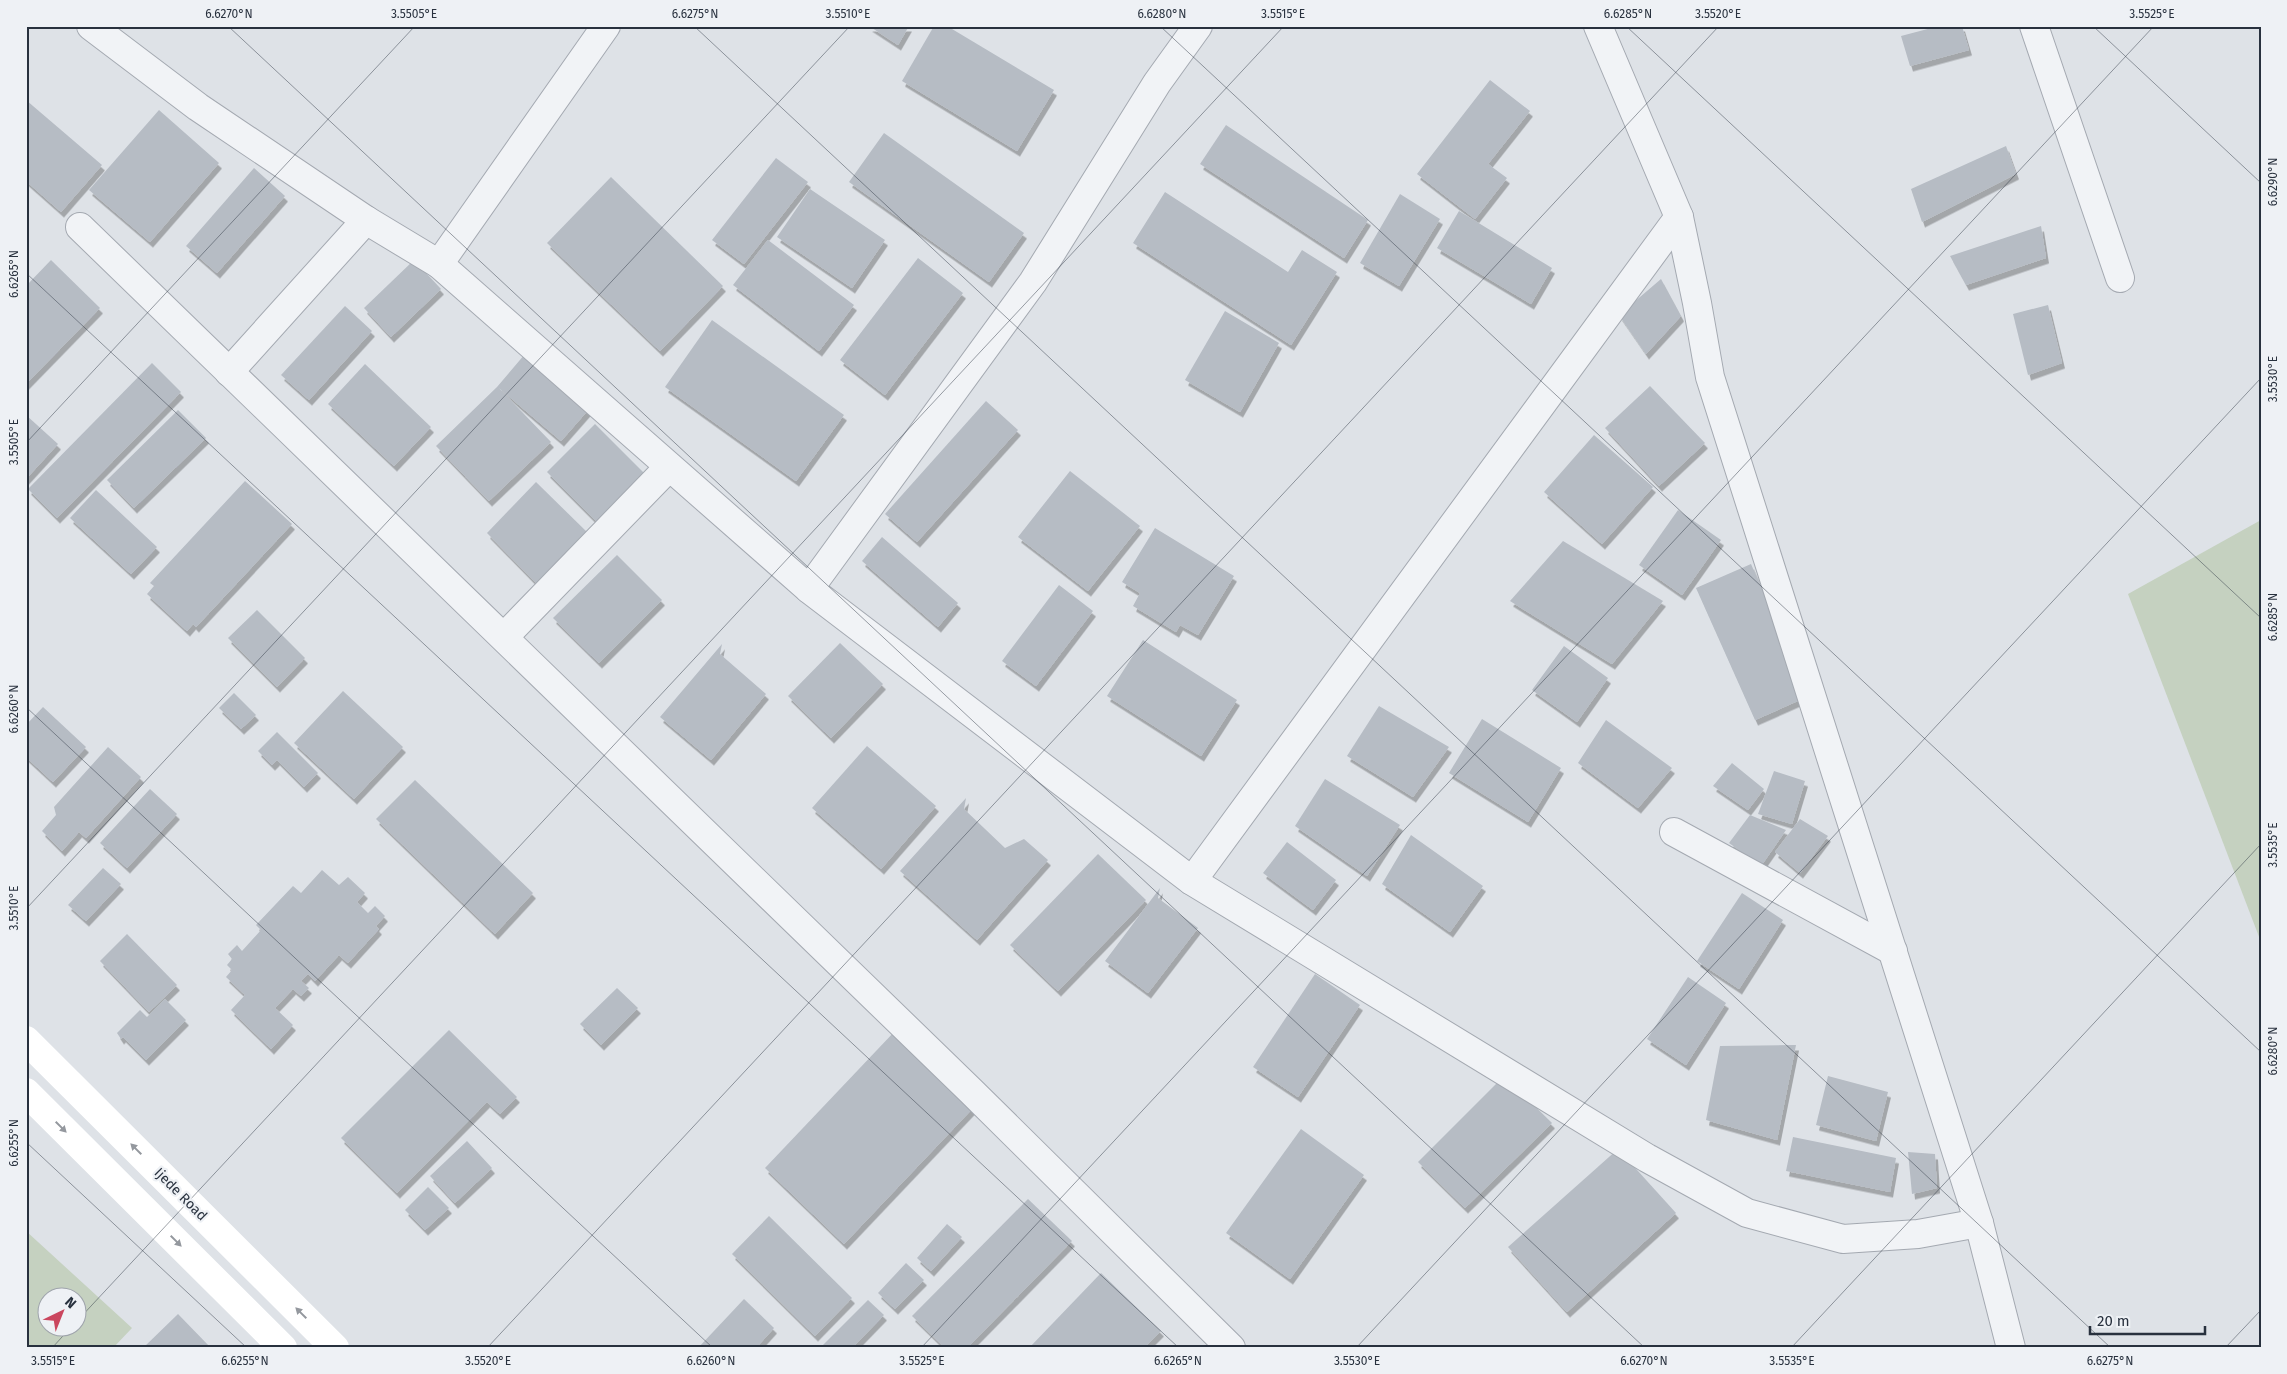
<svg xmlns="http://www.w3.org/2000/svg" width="2287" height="1374" viewBox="0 0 2287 1374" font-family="'Fira Sans',sans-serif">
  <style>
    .green { fill: #c5d1c0; fill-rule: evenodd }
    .building { fill: #b6bcc4; filter: url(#shadow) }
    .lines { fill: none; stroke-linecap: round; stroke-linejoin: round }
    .street-casing { stroke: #a4a9b1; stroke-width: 30 }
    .street { stroke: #f1f3f6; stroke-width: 28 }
    .secondary { stroke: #fff; stroke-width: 28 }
    .oneway { fill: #94989e }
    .ticks { fill: none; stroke: #28313e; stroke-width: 1; stroke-opacity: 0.45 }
    .labels { text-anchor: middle; stroke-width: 4.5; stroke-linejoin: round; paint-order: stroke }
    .street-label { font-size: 14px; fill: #28313e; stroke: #eef1f5 }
    .neatline { fill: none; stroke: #28313e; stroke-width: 2 }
    .ticks-label { font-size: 12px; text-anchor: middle; fill: #28313e }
  </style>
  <defs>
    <filter id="shadow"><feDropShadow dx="3" dy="5.5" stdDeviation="0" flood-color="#0004"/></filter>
  </defs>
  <rect width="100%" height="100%" fill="#dee2e7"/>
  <g class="green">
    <path d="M 2261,520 L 2261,942 L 2128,594 Z"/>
    <path d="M 26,1231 L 132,1328 L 113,1348 L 26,1348 ZM 48,1296 L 78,1296 L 78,1326 L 48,1326 Z"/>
  </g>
  <g class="building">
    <path d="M 869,26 L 909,26 L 898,45 Z"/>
    <path d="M 934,26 L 947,26 L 1054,90 L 1017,151 L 902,81 Z"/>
    <path d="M 1939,26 L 1962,26 L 1969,50 L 1910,66 L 1901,36 Z"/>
    <path d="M 1490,80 L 1530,111 L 1488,164 L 1507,178 L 1475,219 L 1417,174 Z"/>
    <path d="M 26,100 L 102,165 L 61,212 L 26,181 Z"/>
    <path d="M 159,110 L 219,163 L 150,242 L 89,190 Z"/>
    <path d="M 1226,125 L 1368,220 L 1344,258 L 1200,164 Z"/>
    <path d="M 884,133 L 1024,233 L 989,282 L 849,182 Z"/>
    <path d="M 2006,146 L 2016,174 L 1922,222 L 1911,189 Z"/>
    <path d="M 776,158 L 808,182 L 744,264 L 712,240 Z"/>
    <path d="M 254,168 L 285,196 L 217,273 L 186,246 Z"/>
    <path d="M 611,177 L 723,286 L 660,351 L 547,243 Z"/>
    <path d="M 810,189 L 885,240 L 852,288 L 777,237 Z"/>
    <path d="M 1165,192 L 1288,272 L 1302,250 L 1337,272 L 1291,345 L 1133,243 Z"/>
    <path d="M 1400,194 L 1440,219 L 1399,286 L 1360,263 Z"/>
    <path d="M 1459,211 L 1552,268 L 1531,304 L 1437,248 Z"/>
    <path d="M 2041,226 L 2046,258 L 1966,285 L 1950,256 Z"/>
    <path d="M 768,240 L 854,305 L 819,351 L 733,285 Z"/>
    <path d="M 918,258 L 963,293 L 885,395 L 840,360 Z"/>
    <path d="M 51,260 L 100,308 L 26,384 L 26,286 Z"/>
    <path d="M 414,260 L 441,289 L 391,337 L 364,308 Z"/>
    <path d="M 1661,279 L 1681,316 L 1646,354 L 1619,315 Z"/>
    <path d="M 2048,305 L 2062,363 L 2028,375 L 2013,314 Z"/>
    <path d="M 345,306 L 372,331 L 309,400 L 281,375 Z"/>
    <path d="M 1225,311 L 1279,343 L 1240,412 L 1185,380 Z"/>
    <path d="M 712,320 L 844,415 L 796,481 L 665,387 Z"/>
    <path d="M 525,354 L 590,408 L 561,441 L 499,388 L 551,442 L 489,501 L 436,446 L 497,387 Z"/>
    <path d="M 152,363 L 181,392 L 57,518 L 28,489 Z"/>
    <path d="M 365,364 L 431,427 L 394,466 L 328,404 Z"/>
    <path d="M 1650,386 L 1705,443 L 1659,486 L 1605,428 Z"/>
    <path d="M 986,401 L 1018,430 L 917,542 L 885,514 Z"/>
    <path d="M 178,410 L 206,438 L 134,508 L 107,480 Z"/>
    <path d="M 26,415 L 58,444 L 26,479 Z"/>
    <path d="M 595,424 L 650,479 L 602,527 L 547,472 Z"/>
    <path d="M 1594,435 L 1653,487 L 1602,544 L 1544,492 Z"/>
    <path d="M 1070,471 L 1140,526 L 1088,591 L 1018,537 Z"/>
    <path d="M 245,481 L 292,524 L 196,627 L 193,624 L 187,631 L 147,594 L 154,586 L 150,583 Z"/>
    <path d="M 536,482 L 590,535 L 539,586 L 487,533 Z"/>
    <path d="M 96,490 L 157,547 L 131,574 L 70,518 Z"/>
    <path d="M 1678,510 L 1721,540 L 1682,595 L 1639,565 Z"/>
    <path d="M 1155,528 L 1234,576 L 1198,635 L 1180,625 L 1176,632 L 1133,606 L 1140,593 L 1122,582 Z"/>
    <path d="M 882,537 L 958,603 L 938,627 L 862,561 Z"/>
    <path d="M 1563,541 L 1663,601 L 1612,664 L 1510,601 Z"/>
    <path d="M 617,555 L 662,600 L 599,663 L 553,618 Z"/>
    <path d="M 1751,564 L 1809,696 L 1755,720 L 1696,588 Z"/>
    <path d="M 1059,585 L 1093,611 L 1036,686 L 1002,661 Z"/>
    <path d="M 257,610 L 305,658 L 277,687 L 228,638 Z"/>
    <path d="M 1143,640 L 1237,700 L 1201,756 L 1107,696 Z"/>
    <path d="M 840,643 L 883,684 L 831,738 L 788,696 Z"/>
    <path d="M 722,644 L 720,654 L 766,694 L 711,760 L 660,717 Z"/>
    <path d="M 1564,646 L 1608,678 L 1577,722 L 1532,690 Z"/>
    <path d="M 343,691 L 403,747 L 354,799 L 294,743 Z"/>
    <path d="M 234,693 L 256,715 L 241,729 L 219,708 Z"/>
    <path d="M 1379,706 L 1449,747 L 1413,797 L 1347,756 Z"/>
    <path d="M 43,707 L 86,747 L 53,782 L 26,757 L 26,725 Z"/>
    <path d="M 1482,719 L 1561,768 L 1528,822 L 1449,773 Z"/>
    <path d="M 1606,720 L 1672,768 L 1638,808 L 1578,763 Z"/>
    <path d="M 277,732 L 318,773 L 304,787 L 277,760 L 272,765 L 258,751 Z"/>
    <path d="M 867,746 L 936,806 L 881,869 L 812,808 Z"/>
    <path d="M 108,747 L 141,777 L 86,838 L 79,832 L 62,851 L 42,831 L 56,815 L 54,807 Z"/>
    <path d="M 1732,763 L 1764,789 L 1748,810 L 1713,786 Z"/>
    <path d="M 1774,771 L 1805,781 L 1792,824 L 1758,814 Z"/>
    <path d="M 1325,779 L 1400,825 L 1367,876 L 1295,826 Z"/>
    <path d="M 415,780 L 533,893 L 495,934 L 376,819 Z"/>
    <path d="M 150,789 L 177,814 L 127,868 L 100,843 Z"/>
    <path d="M 966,798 L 964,809 L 1005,848 L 1024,839 L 1048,860 L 977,940 L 900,871 Z"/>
    <path d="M 1750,815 L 1786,830 L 1761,866 L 1729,843 Z"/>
    <path d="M 1800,819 L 1828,836 L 1800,873 L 1775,852 Z"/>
    <path d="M 1411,835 L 1483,886 L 1450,932 L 1382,884 Z"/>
    <path d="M 1287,842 L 1336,880 L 1313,910 L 1263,873 Z"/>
    <path d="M 1098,854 L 1146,900 L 1058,991 L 1010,945 Z"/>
    <path d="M 103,868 L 121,884 L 86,921 L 68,905 Z"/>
    <path d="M 322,870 L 339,885 L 348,877 L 365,893 L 357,902 L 368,913 L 375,906 L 385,916 L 376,926 L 379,929 L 348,963 L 339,955 L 315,981 L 308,974 L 301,981 L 309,988 L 301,996 L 293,989 L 275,1008 L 293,1025 L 271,1049 L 231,1010 L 245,995 L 226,977 L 232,970 L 227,965 L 232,959 L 228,954 L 237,945 L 242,951 L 261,930 L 256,925 L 293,886 L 301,893 Z"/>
    <path d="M 1160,888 L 1158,898 L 1198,928 L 1148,993 L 1105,961 Z"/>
    <path d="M 1742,893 L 1783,920 L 1739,989 L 1697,961 Z"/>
    <path d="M 127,934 L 177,985 L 149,1012 L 100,961 Z"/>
    <path d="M 1315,974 L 1360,1005 L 1298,1097 L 1253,1067 Z"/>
    <path d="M 1688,977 L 1726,1003 L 1686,1065 L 1647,1039 Z"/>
    <path d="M 617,988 L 638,1008 L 601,1045 L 580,1024 Z"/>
    <path d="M 165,999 L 186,1020 L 146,1060 L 123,1037 L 121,1039 L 117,1033 L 140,1010 L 147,1017 Z"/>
    <path d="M 449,1030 L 517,1097 L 500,1114 L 487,1102 L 397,1193 L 341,1138 Z"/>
    <path d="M 895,1031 L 974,1107 L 844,1244 L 765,1168 Z"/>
    <path d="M 1796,1045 L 1777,1140 L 1706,1120 L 1720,1046 Z"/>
    <path d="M 1504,1076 L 1552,1123 L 1465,1208 L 1418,1162 Z"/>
    <path d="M 1828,1076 L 1888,1092 L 1876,1141 L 1816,1125 Z"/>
    <path d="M 1301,1129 L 1364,1175 L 1290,1279 L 1226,1233 Z"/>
    <path d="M 1793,1137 L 1896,1158 L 1890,1192 L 1786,1171 Z"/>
    <path d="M 467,1141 L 492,1168 L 455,1203 L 430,1176 Z"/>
    <path d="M 1618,1149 L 1676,1213 L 1567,1312 L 1508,1247 Z"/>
    <path d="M 1908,1152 L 1935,1154 L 1937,1188 L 1912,1194 Z"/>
    <path d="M 428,1187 L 449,1208 L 425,1230 L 405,1210 Z"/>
    <path d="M 1028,1199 L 1072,1241 L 967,1348 L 945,1348 L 912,1316 Z"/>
    <path d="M 769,1216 L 852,1298 L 815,1336 L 732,1254 Z"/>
    <path d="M 947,1224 L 962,1237 L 931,1271 L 917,1258 Z"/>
    <path d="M 906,1263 L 924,1280 L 895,1309 L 878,1293 Z"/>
    <path d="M 1101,1273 L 1161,1331 L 1144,1348 L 1029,1348 Z"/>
    <path d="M 744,1299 L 774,1328 L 756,1348 L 698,1348 Z"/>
    <path d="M 868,1300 L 884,1315 L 852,1348 L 824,1348 L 822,1346 Z"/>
    <path d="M 178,1314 L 211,1348 L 143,1348 Z"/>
  </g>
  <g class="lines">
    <defs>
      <g id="street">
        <path d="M 91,26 L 198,107 L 366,220 L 439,264 L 809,589 L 1192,881 L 1647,1158 L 1747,1213 L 1843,1239 L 1918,1234 L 1979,1223"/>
        <path d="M 1598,26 L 1679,217 L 1697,303 L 1710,377 L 1979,1223 L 2011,1348"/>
        <path d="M 2034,26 L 2120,278"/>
        <path d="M 80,227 L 971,1091 L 1231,1348"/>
        <path d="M 439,264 L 606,26"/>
        <path d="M 229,372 L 366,220"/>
        <path d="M 809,589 L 1033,282 L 1157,83 L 1198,26"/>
        <path d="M 504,637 L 669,467"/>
        <path d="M 1674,832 L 1893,951"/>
        <path d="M 1192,881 L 1679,217"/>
      </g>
    </defs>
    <use href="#street" class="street-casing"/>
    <use href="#street" class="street"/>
    <g class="secondary">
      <path d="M 26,1040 L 335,1348"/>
      <path d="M 26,1092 L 283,1348"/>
    </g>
  </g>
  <defs><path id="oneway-solid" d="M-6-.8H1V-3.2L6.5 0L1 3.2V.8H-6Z" transform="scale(1.25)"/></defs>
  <g class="oneway">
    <use href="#oneway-solid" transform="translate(61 1127) rotate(45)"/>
    <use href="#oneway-solid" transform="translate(136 1149) rotate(-135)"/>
    <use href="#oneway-solid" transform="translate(176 1241) rotate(45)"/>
    <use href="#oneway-solid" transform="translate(301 1313) rotate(-135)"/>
  </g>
  <path class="ticks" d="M 228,26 L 1645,1348M 694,26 L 2111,1348M 1160,26 L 2261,1052M 1626,26 L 2261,618M 2093,26 L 2261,183M 26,273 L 1179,1348M 26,443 L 415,26M 26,707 L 713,1348M 26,909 L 850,26M 26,1142 L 247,1348M 78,1320 L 1284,26M 52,1348 L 72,1326M 487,1348 L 1719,26M 921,1348 L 2154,26M 1356,1348 L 2261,378M 1791,1348 L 2261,844M 2225,1348 L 2261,1310"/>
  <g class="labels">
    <g class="street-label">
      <text transform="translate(181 1194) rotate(45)" y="5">Ijede Road</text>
    </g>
  </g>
  <rect width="2287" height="1374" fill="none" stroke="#eef1f5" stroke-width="55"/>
  <g transform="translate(62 1312) rotate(43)"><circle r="24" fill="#eef1f5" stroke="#9fa4ac"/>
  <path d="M0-4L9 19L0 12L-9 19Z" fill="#ca465e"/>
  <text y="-8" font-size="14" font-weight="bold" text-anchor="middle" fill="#28313e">N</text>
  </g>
  <path d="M2090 1326v8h115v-8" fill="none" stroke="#28313e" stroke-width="2.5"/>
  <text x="2097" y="1326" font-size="15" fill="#28313e" stroke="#eef1f5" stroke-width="4" paint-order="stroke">20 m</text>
  <rect x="28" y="28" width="2232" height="1318" class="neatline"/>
  <g class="ticks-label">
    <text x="229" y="18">6.6270°N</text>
    <text x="414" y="18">3.5505°E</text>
    <text x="695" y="18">6.6275°N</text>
    <text x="848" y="18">3.5510°E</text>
    <text x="1162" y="18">6.6280°N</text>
    <text x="1283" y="18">3.5515°E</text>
    <text x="1628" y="18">6.6285°N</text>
    <text x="1718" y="18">3.5520°E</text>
    <text x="2152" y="18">3.5525°E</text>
    <text transform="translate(2273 182) rotate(-90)" y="4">6.6290°N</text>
    <text transform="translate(14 274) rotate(-90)" y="4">6.6265°N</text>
    <text transform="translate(2273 379) rotate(-90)" y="4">3.5530°E</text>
    <text transform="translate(14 442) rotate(-90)" y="4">3.5505°E</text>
    <text transform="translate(2273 617) rotate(-90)" y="4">6.6285°N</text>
    <text transform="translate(14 709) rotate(-90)" y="4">6.6260°N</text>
    <text transform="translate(2273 845) rotate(-90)" y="4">3.5535°E</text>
    <text transform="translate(14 908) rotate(-90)" y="4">3.5510°E</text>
    <text transform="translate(2273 1051) rotate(-90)" y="4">6.6280°N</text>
    <text transform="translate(14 1143) rotate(-90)" y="4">6.6255°N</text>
    <text x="53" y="1365">3.5515°E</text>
    <text x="245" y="1365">6.6255°N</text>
    <text x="488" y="1365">3.5520°E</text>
    <text x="711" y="1365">6.6260°N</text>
    <text x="922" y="1365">3.5525°E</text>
    <text x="1178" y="1365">6.6265°N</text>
    <text x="1357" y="1365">3.5530°E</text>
    <text x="1644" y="1365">6.6270°N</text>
    <text x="1792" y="1365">3.5535°E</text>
    <text x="2110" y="1365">6.6275°N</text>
  </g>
</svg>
